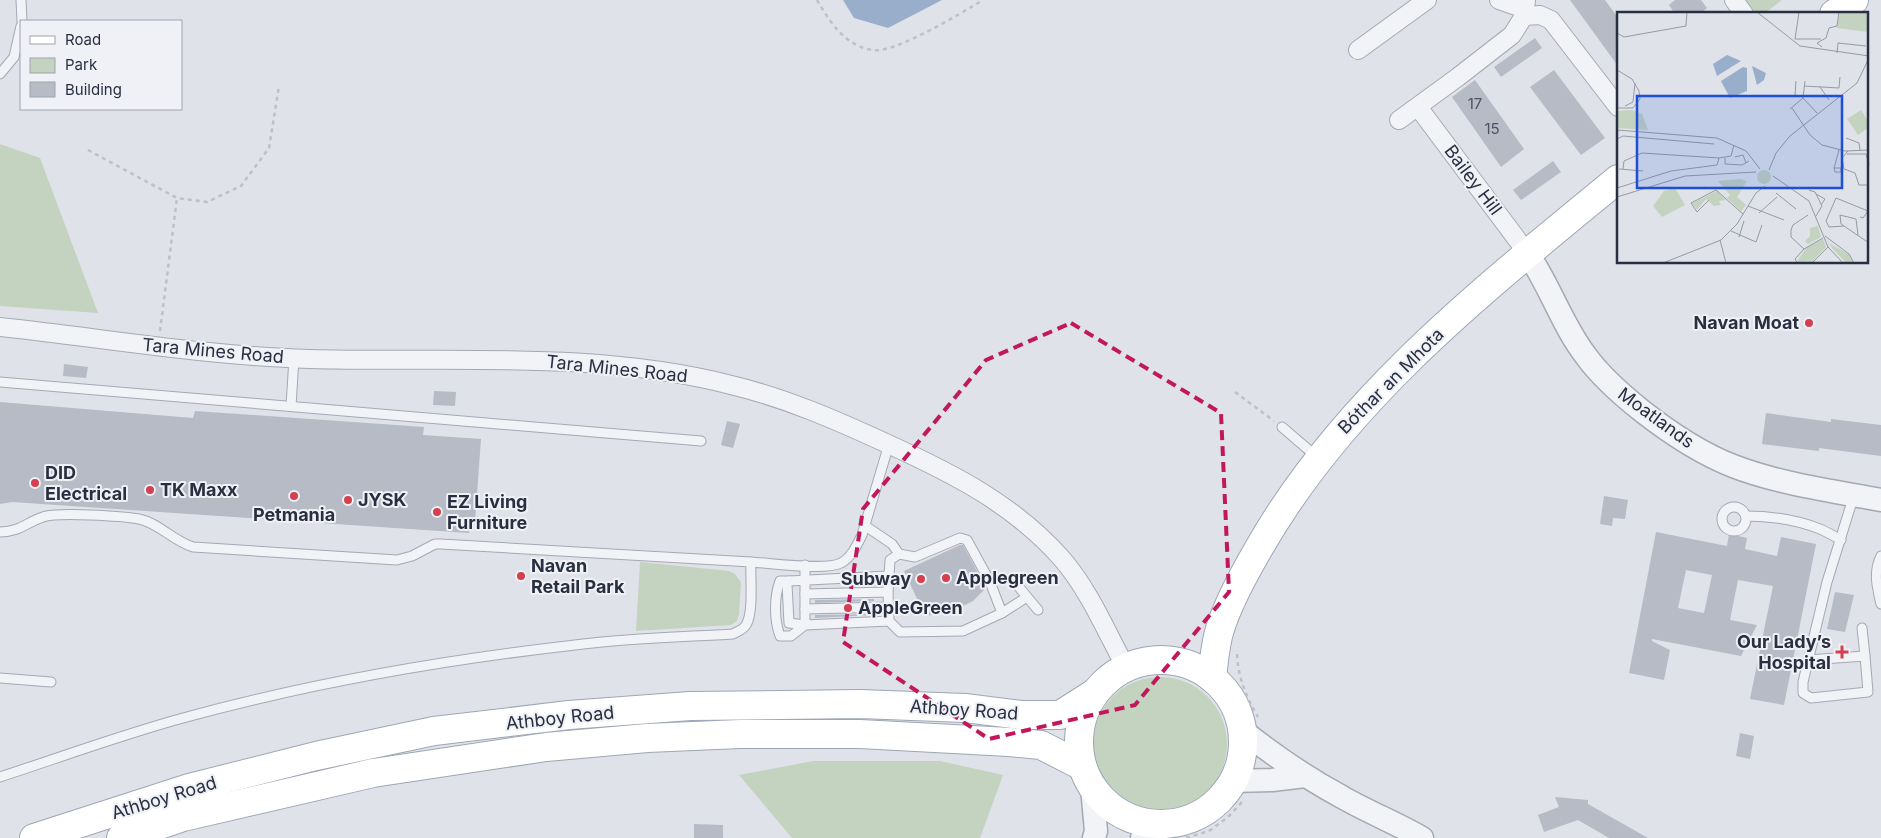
<svg xmlns="http://www.w3.org/2000/svg" width="1881" height="838" viewBox="0 0 1881 838" font-family="Inter,sans-serif">
  <style>
    .green { fill: #c4d3c0 }
    .water { fill: #99aeca }
    .building { fill: #b6bbc6; fill-rule: evenodd }
    .lines { fill: none; stroke-linecap: round; stroke-linejoin: round }
    .service-casing { stroke: #a4a9b3; stroke-width: 11 }
    .minor-casing { stroke: #a4a9b3; stroke-width: 20 }
    .tertiary-casing { stroke: #a4a9b3; stroke-width: 25 }
    .primary-casing { stroke: #9ea6b5; stroke-width: 30 }
    .path { stroke: #bdc0c7; stroke-width: 2.5; stroke-dasharray: 4 4; stroke-linecap: butt }
    .service { stroke: #f2f3f7; stroke-width: 9 }
    .minor { stroke: #f2f3f7; stroke-width: 18 }
    .tertiary { stroke: #f2f3f7; stroke-width: 22 }
    .primary { stroke: #fff; stroke-width: 28 }
    .marked { fill: none; stroke: #c2185b; stroke-width: 4; stroke-dasharray: 10 6; stroke-linejoin: round }
    .poi-dot { fill: #d14150; stroke: #eff1f6; stroke-width: 2 }
    .labels { text-anchor: middle; stroke-width: 4; stroke-linejoin: round; paint-order: stroke }
    .number-label { font-size: 15px; fill: #4c5262 }
    .street-label { font-size: 18px; fill: #282f40; stroke: #eff1f6 }
    .poi-label { font-size: 18px; font-weight: bold; fill: #282f40; stroke: #eff1f6; text-anchor: start }
    .inset-road { fill: none; stroke: #969aa5; stroke-width: 1 }
    .view { fill: #1d4ed8; fill-opacity: 0.15; stroke: #1d4ed8; stroke-width: 2.5 }
    .inset-edge { fill: none; stroke: #282f40; stroke-width: 2.5 }
  </style>
  <rect width="100%" height="100%" fill="#dfe2e9"/>
  <g class="green">
    <path d="M 1746,0 L 1782,0 L 1764,14 L 1756,14 Z"/>
    <path d="M 0,144 L 40,158 L 98,313 L 0,306 Z"/>
    <path d="M 640,562 L 729,571 L 735,574 L 741,582 L 739,614 L 737,621 L 731,625 L 636,631 Z"/>
    <circle cx="1160" cy="744" r="67"/>
    <path d="M 813,761 L 940,761 L 1003,775 L 980,838 L 792,838 L 739,775 Z"/>
  </g>
  <path class="water" d="M 843,0 L 942,0 L 888,28 L 854,18 Z"/>
  <g class="building">
    <path d="M 1570,0 L 1605,0 L 1618,18 L 1618,66 Z"/>
    <path d="M 1675,0 L 1701,0 L 1707,8 L 1700,14 L 1675,14 L 1669,5 Z"/>
    <path d="M 1535,38 L 1542,48 L 1501,77 L 1494,67 Z"/>
    <path d="M 1554,70 L 1605,138 L 1581,155 L 1530,87 Z"/>
    <path d="M 1475,80 L 1524,149 L 1501,167 L 1452,97 Z"/>
    <path d="M 1553,161 L 1561,172 L 1521,200 L 1513,190 Z"/>
    <path d="M 64,364 L 88,367 L 86,378 L 63,376 Z"/>
    <path d="M 434,391 L 456,392 L 455,406 L 433,405 Z"/>
    <path d="M 0,402 L 193,418 L 195,411 L 424,427 L 423,435 L 481,439 L 475,522 L 470,522 L 469,533 L 12,502 L 0,504 Z"/>
    <path d="M 1766,413 L 1831,422 L 1831,419 L 1881,425 L 1881,456 L 1819,448 L 1819,451 L 1762,444 Z"/>
    <path d="M 727,421 L 740,424 L 733,448 L 721,445 Z"/>
    <path d="M 1604,496 L 1628,500 L 1625,519 L 1613,518 L 1612,526 L 1600,524 Z"/>
    <path d="M 1656,532 L 1727,546 L 1729,534 L 1747,538 L 1745,549 L 1777,556 L 1781,537 L 1816,544 L 1784,705 L 1750,699 L 1773,586 L 1738,580 L 1730,620 L 1757,625 L 1741,656 L 1652,639 L 1652,641 L 1670,650 L 1664,680 L 1629,673 ZM 1686,570 L 1712,575 L 1704,613 L 1678,608 Z"/>
    <path d="M 960,545 L 963,545 L 986,588 L 973,601 L 951,612 L 925,616 L 904,571 Z"/>
    <path d="M 1835,592 L 1854,595 L 1845,632 L 1827,629 Z"/>
    <path d="M 874,599 L 874,601 L 815,603 L 815,600 Z"/>
    <path d="M 874,614 L 875,615 L 815,618 L 815,615 Z"/>
    <path d="M 1740,733 L 1754,736 L 1750,759 L 1736,756 Z"/>
    <path d="M 1555,797 L 1588,800 L 1588,804 L 1648,838 L 1609,838 L 1578,820 L 1544,832 L 1538,815 L 1559,807 Z"/>
    <path d="M 694,824 L 723,825 L 723,838 L 694,838 Z"/>
  </g>
  <g class="lines">
    <defs>
      <g id="service">
        <path d="M 21,0 L 22,21"/>
        <path d="M 0,74 L 14,57 L 21,26"/>
        <path d="M 0,382 L 701,441"/>
        <path d="M 291,406 L 294,358"/>
        <path d="M 1282,427 L 1318,458"/>
        <circle cx="1734" cy="519" r="12"/>
        <path d="M 1746,516 C 1770,516 1797,520 1820,529 C 1827,532 1834,536 1841,540"/>
        <path d="M 864,525 L 892,544 L 899,554 L 890,560 L 888,592 L 889,621 L 900,632 L 963,631 L 1002,613 L 1027,597"/>
        <path d="M 0,532 C 22,531 25,523 43,517 C 57,512 122,516 139,519 C 159,523 173,541 193,547 L 397,560 L 412,556 L 435,544 L 441,544 L 751,562"/>
        <path d="M 899,554 L 915,557 L 960,538 L 967,540 L 990,582 L 1002,613"/>
        <path d="M 1881,556 C 1873,572 1877,587 1881,604"/>
        <path d="M 805,565 L 805,625 L 889,621"/>
        <path d="M 789,581 L 780,581 C 774,597 774,620 780,636 L 791,636 L 805,625"/>
        <path d="M 1018,586 L 1038,610"/>
        <path d="M 805,594 L 888,592"/>
        <path d="M 805,609 L 889,607"/>
        <path d="M 805,625 L 789,623 L 787,584 L 789,581 L 888,576"/>
        <path d="M 1862,628 L 1865,656"/>
        <path d="M 1808,660 L 1865,656 L 1868,692 L 1811,698 L 1803,693 L 1803,682 L 1827,582 L 1854,495"/>
        <path d="M 0,678 L 51,682"/>
        <path d="M 0,777 C 61,757 121,735 183,718 C 311,683 443,660 575,645 C 628,638 681,637 733,634 C 738,631 743,630 746,625 C 754,612 750,578 751,562 C 770,563 826,571 841,563 C 851,558 857,545 862,535 L 889,444"/>
      </g>
      <g id="minor">
        <path d="M 1499,0 L 1525,9"/>
        <path d="M 1526,0 L 1524,16 L 1540,15 L 1551,20 L 1618,107"/>
        <path d="M 1734,0 L 1744,14"/>
        <path d="M 1358,50 L 1427,0"/>
        <path d="M 1418,107 L 1528,254"/>
        <path d="M 1399,120 L 1458,77 L 1512,35 L 1524,16"/>
        <path d="M 0,327 C 103,338 206,356 310,359 C 449,363 595,350 731,385 C 786,398 838,421 888,444 C 954,474 1015,505 1063,560 C 1090,592 1106,631 1126,668"/>
      </g>
      <g id="tertiary">
        <path d="M 1528,254 C 1550,286 1562,325 1586,356 C 1601,377 1622,395 1642,411 C 1670,433 1700,453 1733,466 C 1780,484 1832,491 1881,500"/>
        <path d="M 1242,730 C 1274,756 1307,778 1342,797 C 1368,812 1396,823 1422,838"/>
        <path d="M 1233,781 L 1272,780 L 1305,776"/>
        <path d="M 1092,788 L 1096,831 L 1094,838"/>
        <path d="M 1142,838 L 1170,824"/>
      </g>
      <g id="primary">
        <path d="M 1834,14 L 1854,0"/>
        <circle cx="1161" cy="742" r="82"/>
        <path d="M 1212,678 C 1214,662 1215,644 1220,629 C 1228,603 1245,572 1259,548 C 1345,397 1487,287 1618,179"/>
        <path d="M 34,838 L 189,788 L 316,756 L 434,731 L 569,715 L 690,706 L 860,704 L 965,708 L 1021,715 L 1060,715 L 1093,694"/>
        <path d="M 121,838 L 183,817 L 373,773 L 546,747 L 647,738 L 740,734 L 860,734 L 1009,742 L 1041,745 L 1082,766"/>
      </g>
    </defs>
    <use href="#service" class="service-casing"/>
    <use href="#minor" class="minor-casing"/>
    <use href="#tertiary" class="tertiary-casing"/>
    <use href="#primary" class="primary-casing"/>
    <g class="path">
      <path d="M 817,0 C 830,22 844,45 872,50 C 895,54 961,13 983,0"/>
      <path d="M 88,150 L 177,198 L 207,202 L 241,186 L 269,148 L 279,86"/>
      <path d="M 160,331 L 177,198"/>
      <path d="M 1235,392 L 1274,421"/>
      <path d="M 1237,654 C 1238,677 1246,697 1258,717"/>
      <path d="M 1186,838 L 1209,831 L 1228,817 L 1244,800"/>
    </g>
    <use href="#service" class="service"/>
    <use href="#minor" class="minor"/>
    <use href="#tertiary" class="tertiary"/>
    <use href="#primary" class="primary"/>
  </g>
  <path class="marked" d="M 1071,323 L 1221,413 L 1229,592 L 1135,705 L 989,739 L 843,642 L 863,509 L 986,360 Z"/>
  <g class="poi-dot">
    <circle cx="1809" cy="323" r="5"/>
    <circle cx="35" cy="483" r="5"/>
    <circle cx="150" cy="490" r="5"/>
    <circle cx="294" cy="496" r="5"/>
    <circle cx="348" cy="500" r="5"/>
    <circle cx="437" cy="512" r="5"/>
    <circle cx="521" cy="576" r="5"/>
    <circle cx="946" cy="578" r="5"/>
    <circle cx="921" cy="579" r="5"/>
    <circle cx="848" cy="608" r="5"/>
    <path d="M1839.5 644.5h5v5h5v5h-5v5h-5v-5h-5v-5h5z"/>
  </g>
  <g class="labels">
    <g class="number-label">
      <text x="1475" y="109">17</text>
      <text x="1492" y="134">15</text>
    </g>
    <g class="street-label">
      <text transform="translate(1473 180) rotate(53)" y="6">Bailey Hill</text>
      <text transform="translate(213 351) rotate(5)" y="6">Tara Mines Road</text>
      <text transform="translate(617 369) rotate(6)" y="6">Tara Mines Road</text>
      <text transform="translate(1391 381) rotate(-45)" y="6">Bóthar an Mhota</text>
      <text transform="translate(1656 418) rotate(36)" y="6">Moatlands</text>
      <text transform="translate(964 710) rotate(4)" y="6">Athboy Road</text>
      <text transform="translate(560 718) rotate(-6)" y="6">Athboy Road</text>
      <text transform="translate(164 798) rotate(-17)" y="6">Athboy Road</text>
    </g>
    <g class="poi-label">
      <text x="1799" y="329" text-anchor="end">Navan Moat</text>
      <text x="45" y="479">DID<tspan x="45" dy="21">Electrical</tspan></text>
      <text x="160" y="496">TK Maxx</text>
      <text x="358" y="506">JYSK</text>
      <text x="447" y="508">EZ Living<tspan x="447" dy="21">Furniture</tspan></text>
      <text x="294" y="521" text-anchor="middle">Petmania</text>
      <text x="531" y="572">Navan<tspan x="531" dy="21">Retail Park</tspan></text>
      <text x="956" y="584">Applegreen</text>
      <text x="911" y="585" text-anchor="end">Subway</text>
      <text x="858" y="614">AppleGreen</text>
      <text x="1831" y="648" text-anchor="end">Our Lady’s<tspan x="1831" dy="21">Hospital</tspan></text>
    </g>
  </g>
  <g transform="translate(1617 12)">
    <rect width="251" height="251" fill="#dfe2e9"/>
    <path d="M 223,0 L 251,0 L 251,20 L 220,16 ZM 15,98 L 25,102 L 31,118 L 0,116 L 0,99 ZM 244,98 L 251,109 L 251,116 L 241,123 L 230,107 ZM140 165a7 7 0 1 1 14 0a7 7 0 1 1-14 0ZM 123,167 L 130,169 L 120,185 L 129,193 L 124,199 L 110,186 L 113,183 L 101,169 ZM 58,176 L 68,193 L 45,205 L 36,194 L 47,179 ZM 100,179 L 109,188 L 102,189 L 104,193 L 97,194 L 89,187 L 80,198 L 75,191 ZM 201,214 L 204,225 L 191,232 L 188,229 L 193,224 L 193,216 ZM 208,225 L 213,232 L 232,242 L 236,251 L 229,251 L 215,236 ZM 206,227 L 209,235 L 194,251 L 180,250 L 189,236 Z" fill="#c4d3c0"/>
    <path d="M 110,43 L 124,49 L 100,64 L 96,52 ZM 135,54 L 149,61 L 147,68 L 140,73 ZM 126,55 L 130,56 L 130,79 L 113,86 L 104,69 Z" fill="#99aeca"/>
    <path class="inset-road" d="M 140,0 L 183,34 L 252,44M 182,0 L 178,27 L 204,27M 0,21 L 7,25 L 69,14 L 70,0M 205,35 L 200,31 L 209,26 L 212,16 L 220,14 L 222,0M 220,41 L 221,31 L 249,34M 0,58 L 15,67 L 22,79 L 23,87 L 16,96 L 0,96M 179,69 L 178,83 L 186,85M 188,69 L 186,86 L 200,101M 187,74 L 222,76 L 223,65M 203,75 L 212,88M 8,94 L 16,90 L 18,71M 175,96 L 193,123 L 205,133 L 228,139 L 252,138M 173,97 L 186,86M 0,118 L 100,126 L 129,139 L 143,157M 229,126 L 242,131 L 243,138M 0,127 L 6,124 L 97,132M 231,139 L 225,146 L 227,157 L 238,161 L 242,173 L 252,173M 230,142 L 249,142 L 252,153M 118,145 L 126,143 L 129,151M 108,146 L 108,152 L 125,153 L 132,149M 217,156 L 224,156 L 224,160 L 218,160 ZM 217,156 L 222,138M 2,157 L 26,159M 6,157 L 7,149 L 25,141 L 102,146M 152,158 L 159,141 L 173,124 L 240,71 L 252,46M 156,164 L 192,189 L 211,235 L 226,251M 0,176 L 54,159 L 100,153 L 102,146 L 114,144 L 117,133M 192,178 L 198,180 L 205,194 L 199,204M 159,181 L 179,197M 199,182 L 208,187 L 204,193M 0,185 L 68,164 L 139,160M 92,188 L 80,200 L 74,191 L 99,178 L 126,202M 131,194 L 167,208M 142,201 L 160,185M 227,214 L 212,215 L 209,209 L 219,186 L 251,199 L 246,206 L 243,205M 114,219 L 139,230 L 145,213M 241,223 L 239,207 L 223,203 L 224,212 L 252,231M 208,224 L 232,242 L 237,251M 122,225 L 127,209M 103,228 L 109,251M 187,237 L 174,225 L 174,218 L 176,213 L 191,203M 46,251 L 104,228 L 120,212 L 139,181 L 148,174M 180,251 L 178,247 L 187,237 L 206,226M 195,251 L 211,235"/>
    <path class="view" d="M 20,84 L 225,84 L 225,176 L 20,176 Z"/>
    <rect width="251" height="251" class="inset-edge"/>
  </g>
  <rect x="20" y="20" width="162" height="90" fill="#eff1f6" stroke="#9fa3ad"/>
  <rect x="30" y="36" width="25" height="8" fill="#ffffff" stroke="#9fa3ad"/>
  <text x="65" y="45" font-size="15" fill="#282f40">Road</text>
  <rect x="30" y="58" width="25" height="15" fill="#c4d3c0" stroke="#9fa3ad"/>
  <text x="65" y="70" font-size="15" fill="#282f40">Park</text>
  <rect x="30" y="82" width="25" height="15" fill="#b6bbc6" stroke="#9fa3ad"/>
  <text x="65" y="95" font-size="15" fill="#282f40">Building</text>
</svg>
